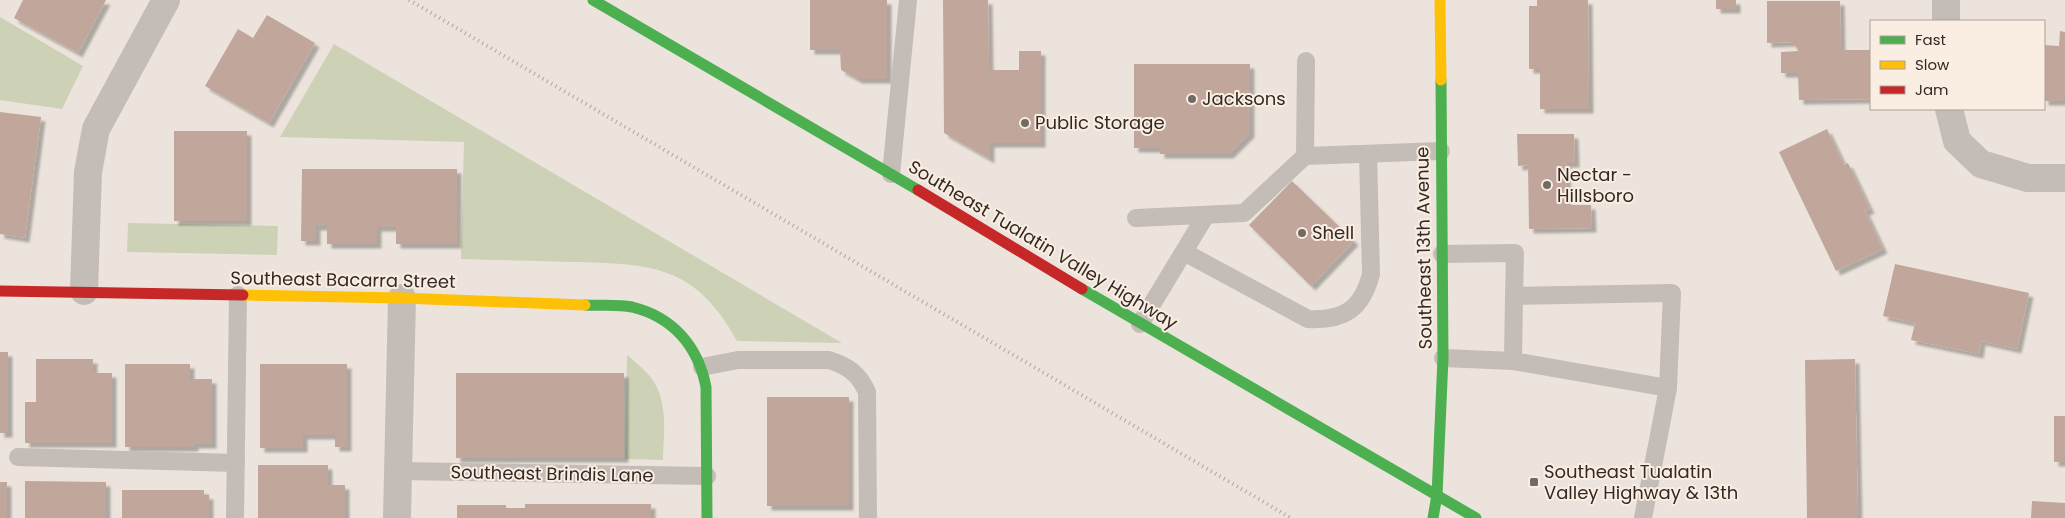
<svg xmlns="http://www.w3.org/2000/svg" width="2065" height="518" viewBox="0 0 2065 518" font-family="Poppins,sans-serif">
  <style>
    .green { fill: #cdd1b5 }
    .building { fill: #c1a69c; filter: url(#shadow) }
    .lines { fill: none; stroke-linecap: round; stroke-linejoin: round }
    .lane { stroke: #c4bcb6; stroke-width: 18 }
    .street { stroke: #c4bcb6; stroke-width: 28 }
    .fast { stroke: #4caf50; stroke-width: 11 }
    .slow { stroke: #ffc107; stroke-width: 11 }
    .jam { stroke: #c62828; stroke-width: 11 }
    .rail { stroke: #aca5a0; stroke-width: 4; stroke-dasharray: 1 4; stroke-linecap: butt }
    .poi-dot { fill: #746a64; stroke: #faeee2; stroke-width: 2 }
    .labels { text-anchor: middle; stroke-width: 4; stroke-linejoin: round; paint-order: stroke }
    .poi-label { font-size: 18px; fill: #342924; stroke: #faeee2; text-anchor: start }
    .street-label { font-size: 18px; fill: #342924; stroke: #faeee2 }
  </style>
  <defs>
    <filter id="shadow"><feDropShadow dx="4.5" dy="4.5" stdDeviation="1" flood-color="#0004"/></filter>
  </defs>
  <rect width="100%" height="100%" fill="#ece4dc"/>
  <g class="green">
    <path d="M 0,17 L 83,66 L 62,109 L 0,100 Z"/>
    <path d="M 334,44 L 842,343 L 737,341 C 695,264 651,264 571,262 C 534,261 497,260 461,259 L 464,142 L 280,137 Z"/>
    <path d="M 128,223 L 278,226 L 277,255 L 127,252 Z"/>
    <path d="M 627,355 C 634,361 642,367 648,374 C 669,397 664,432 663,460 L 625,459 Z"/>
  </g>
  <g class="building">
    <path d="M 23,0 L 106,0 L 78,53 L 14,18 Z"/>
    <path d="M 810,0 L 887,0 L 887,79 L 858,79 L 841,70 L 840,50 L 810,50 Z"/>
    <path d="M 943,0 L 988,0 L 989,70 L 1019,70 L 1019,51 L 1041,51 L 1041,143 L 990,143 L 990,159 L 944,133 Z"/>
    <path d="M 1537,0 L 1588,0 L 1589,109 L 1540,109 L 1540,69 L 1529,69 L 1529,6 L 1537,6 Z"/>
    <rect x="1716" y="0" width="20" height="9"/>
    <path d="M 1767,1 L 1840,1 L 1841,50 L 1871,50 L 1871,99 L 1799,100 L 1798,73 L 1781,73 L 1781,52 L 1798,51 L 1798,45 L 1792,45 L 1792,42 L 1767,43 Z"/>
    <path d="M 267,15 L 315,43 L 269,123 L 205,86 L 238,29 L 253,38 Z"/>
    <path d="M 2060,31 L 2065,32 L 2065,101 L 2044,101 L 2044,45 L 2059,46 Z"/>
    <path d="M 1134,64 L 1250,64 L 1250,133 L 1229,154 L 1160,154 L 1160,148 L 1134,148 Z"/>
    <path d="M 0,112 L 41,117 L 25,238 L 0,234 Z"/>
    <path d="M 1827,129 L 1844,165 L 1848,163 L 1870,209 L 1865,211 L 1883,249 L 1836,271 L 1779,152 Z"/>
    <rect x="174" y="131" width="73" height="90"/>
    <path d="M 1517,134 L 1574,134 L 1575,163 L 1566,163 L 1567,205 L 1591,205 L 1592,228 L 1529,229 L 1528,165 L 1518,166 Z"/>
    <path d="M 302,169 L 457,169 L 457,244 L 396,244 L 396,227 L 377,227 L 377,244 L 327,244 L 327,226 L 316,226 L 316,241 L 301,241 Z"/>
    <path d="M 1292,181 L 1354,241 L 1311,286 L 1249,225 Z"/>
    <path d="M 1895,264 L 2029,293 L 2017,349 L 1981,341 L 1979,354 L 1911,340 L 1915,323 L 1883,316 Z"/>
    <rect x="0" y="352" width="8" height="81"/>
    <path d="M 36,359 L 93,359 L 93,373 L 112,373 L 112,443 L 25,443 L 25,402 L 36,402 Z"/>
    <path d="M 1855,359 L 1858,518 L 1807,518 L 1805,360 Z"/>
    <path d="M 125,364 L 190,364 L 190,379 L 212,379 L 212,444 L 194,444 L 194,447 L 125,447 Z"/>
    <path d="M 260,364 L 347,364 L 347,447 L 335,447 L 335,435 L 303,435 L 303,448 L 260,448 Z"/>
    <rect x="456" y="373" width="168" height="85"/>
    <rect x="767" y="397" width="82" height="109"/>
    <rect x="2054" y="416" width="11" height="46"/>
    <path d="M 258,465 L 328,465 L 328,485 L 345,485 L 345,518 L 258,518 Z"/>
    <path d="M 25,481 L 106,482 L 106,518 L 25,518 Z"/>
    <rect x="0" y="482" width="7" height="36"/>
    <path d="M 122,490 L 204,490 L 204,495 L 209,495 L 209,518 L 122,518 Z"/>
    <path d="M 2032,501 L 2065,503 L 2065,518 L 2031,518 Z"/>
    <path d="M 525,504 L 651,504 L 651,518 L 457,518 L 457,505 L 506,505 L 506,508 L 525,508 Z"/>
  </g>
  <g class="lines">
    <g class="lane">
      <path d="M 1305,156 L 1441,151"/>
      <path d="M 891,174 L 908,0"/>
      <path d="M 1136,218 L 1244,213 L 1305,156 L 1306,61"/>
      <path d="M 1184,252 L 1308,319 C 1344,321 1362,309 1371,274 L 1368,154"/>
      <path d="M 1442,254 L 1515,253 L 1514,296 L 1672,293 L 1668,388 L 1643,518"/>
      <path d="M 1140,324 L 1206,215"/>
      <path d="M 1443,358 L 1513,361 L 1668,388"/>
      <path d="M 1513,361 L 1514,296"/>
      <path d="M 702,367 L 738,360 L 829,360 C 848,366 859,374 867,392 L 868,518"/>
      <path d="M 18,457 L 236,463"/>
      <path d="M 398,471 L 707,476"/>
      <path d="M 235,518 L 238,295"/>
    </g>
    <g class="street">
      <path d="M 1946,0 L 1946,21"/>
      <path d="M 1949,109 L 1957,141 L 1981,164 L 2028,178 L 2065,178"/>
      <path d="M 84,291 L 88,172 L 96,129 L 166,0"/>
      <path d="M 397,518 L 402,298"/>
    </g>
    <g class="fast">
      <path d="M 593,0 L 918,190"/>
      <path d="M 1082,289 L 1476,518"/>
      <path d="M 585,305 C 600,306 617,304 632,307 C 673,317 698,346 706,387 L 707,518"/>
      <path d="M 1433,518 L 1437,495 L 1443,358 L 1441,80"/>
    </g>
    <g class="slow">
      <path d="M 1440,0 L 1441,80"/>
      <path d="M 243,295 L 402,298 L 585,305"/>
    </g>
    <g class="jam">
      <path d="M 918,190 L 1082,289"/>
      <path d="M 0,291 L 243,295"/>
    </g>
    <path class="rail" d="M 409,0 L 1291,518"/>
  </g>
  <g class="poi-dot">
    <circle cx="1192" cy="99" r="5"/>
    <circle cx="1025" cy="123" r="5"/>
    <circle cx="1547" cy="185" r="5"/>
    <circle cx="1302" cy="233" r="5"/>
    <rect x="1529" y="477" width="10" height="10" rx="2.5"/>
  </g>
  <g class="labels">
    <g class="poi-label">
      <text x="1202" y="105">Jacksons</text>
      <text x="1035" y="129">Public Storage</text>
      <text x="1557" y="181">Nectar -<tspan x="1557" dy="21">Hillsboro</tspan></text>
      <text x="1312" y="239">Shell</text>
      <text x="1544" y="478">Southeast Tualatin<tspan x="1544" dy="21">Valley Highway &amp; 13th</tspan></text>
    </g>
    <g class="street-label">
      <text transform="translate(1043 245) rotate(31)" y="6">Southeast Tualatin Valley Highway</text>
      <text transform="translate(1424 248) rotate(-91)" y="6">Southeast 13th Avenue</text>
      <text transform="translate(343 280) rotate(1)" y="6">Southeast Bacarra Street</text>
      <text transform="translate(552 474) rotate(1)" y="6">Southeast Brindis Lane</text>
    </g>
  </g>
  <rect x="1870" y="20" width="175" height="90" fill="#faeee2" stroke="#ab9f96"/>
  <rect x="1880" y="36" width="25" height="8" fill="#4caf50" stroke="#ab9f96"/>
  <text x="1915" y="45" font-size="15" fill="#342924">Fast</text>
  <rect x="1880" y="61" width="25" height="8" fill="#ffc107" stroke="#ab9f96"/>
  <text x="1915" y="70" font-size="15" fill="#342924">Slow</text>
  <rect x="1880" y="86" width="25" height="8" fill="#c62828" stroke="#ab9f96"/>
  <text x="1915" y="95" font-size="15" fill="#342924">Jam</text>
</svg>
